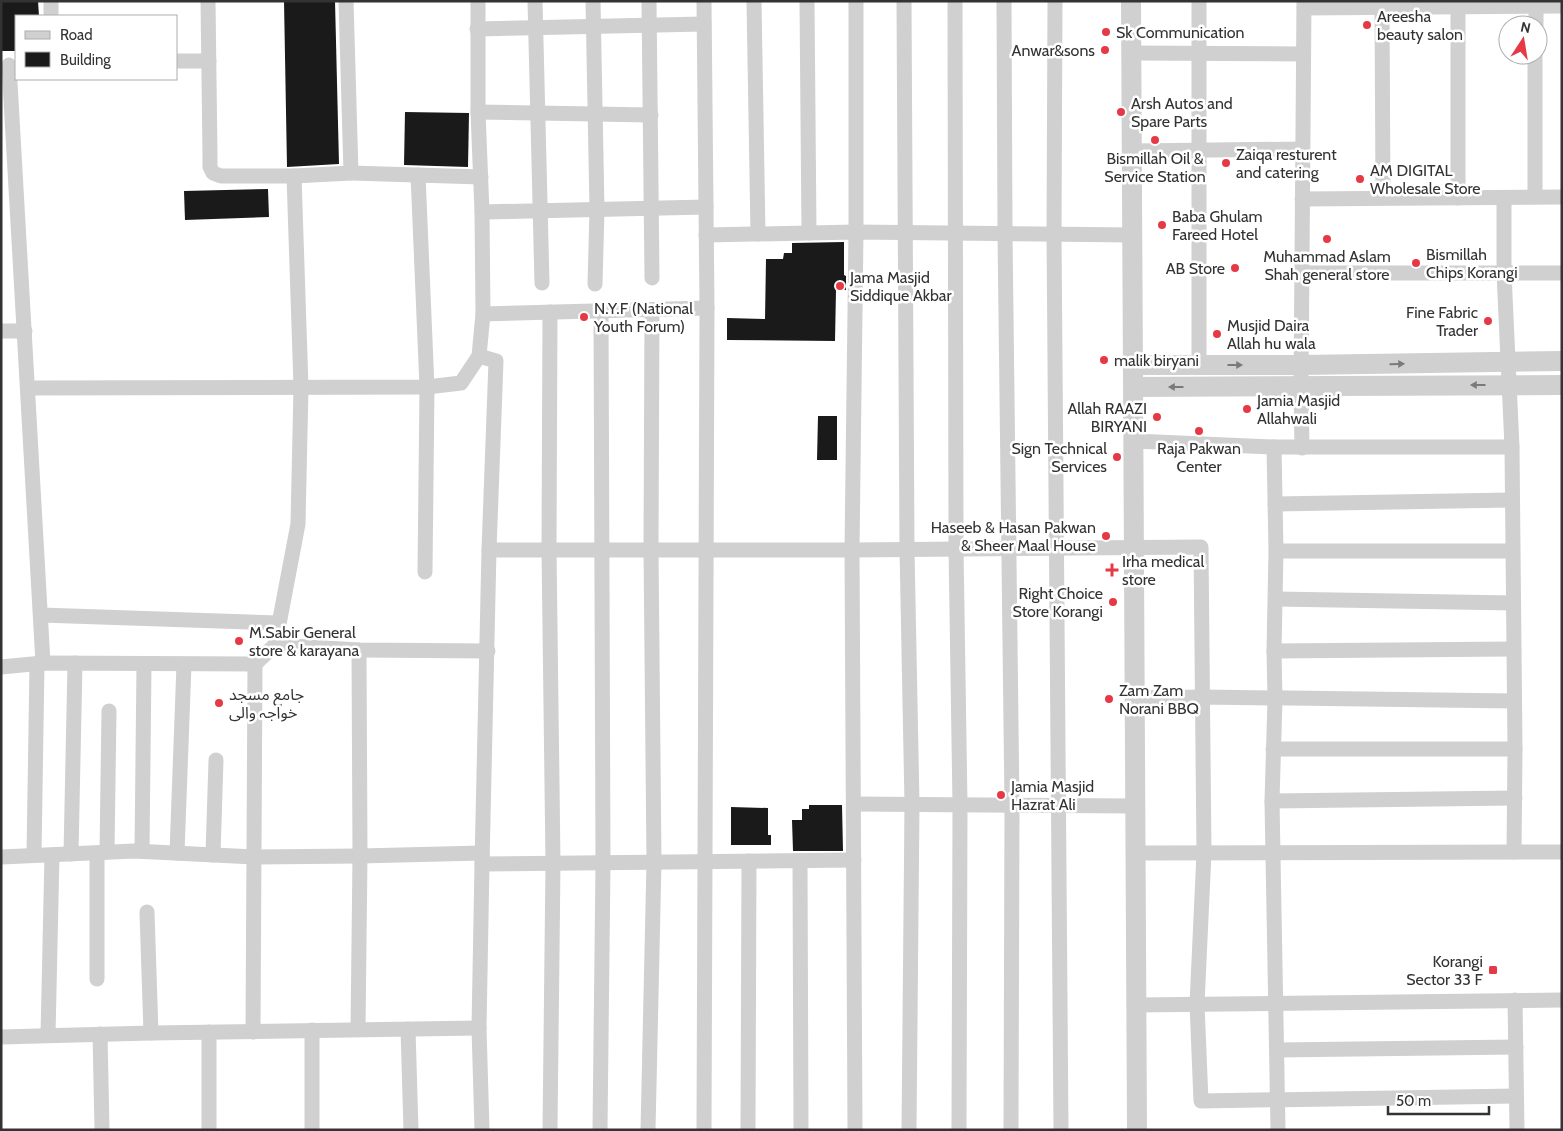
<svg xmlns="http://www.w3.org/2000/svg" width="1563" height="1131" viewBox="0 0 1563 1131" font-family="Cabin,'Noto Sans Arabic',sans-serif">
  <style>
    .building { fill: #1a1a1a }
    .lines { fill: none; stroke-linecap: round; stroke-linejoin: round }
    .minor { stroke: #d0d0d0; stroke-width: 15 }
    .tertiary { stroke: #d0d0d0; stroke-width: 20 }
    .oneway { fill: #7a7a7a }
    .poi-dot { fill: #e63946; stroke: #fff; stroke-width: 2 }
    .labels { text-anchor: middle; stroke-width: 5; stroke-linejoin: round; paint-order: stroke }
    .poi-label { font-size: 16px; fill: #333; stroke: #fff; text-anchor: start }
  </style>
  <rect width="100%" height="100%" fill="#fff"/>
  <g class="building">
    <path d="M 1,1 L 38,1 L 39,16 L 16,16 L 16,51 L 1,51 Z"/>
    <path d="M 284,1 L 335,1 L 339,164 L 287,167 Z"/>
    <path d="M 405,112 L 469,113 L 468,167 L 404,165 Z"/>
    <path d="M 268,189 L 269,217 L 185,220 L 184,191 Z"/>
    <path d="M 844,242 L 844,275 L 846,276 L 846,290 L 836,290 L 835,341 L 727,340 L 727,318 L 765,319 L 766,259 L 783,259 L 784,253 L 792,253 L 792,243 Z"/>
    <path d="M 818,416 L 837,416 L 837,460 L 817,460 Z"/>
    <path d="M 809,805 L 842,805 L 843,851 L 793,851 L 792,820 L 802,820 L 802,809 L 809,809 Z"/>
    <path d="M 731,807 L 768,808 L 768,835 L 771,835 L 771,845 L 731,845 Z"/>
  </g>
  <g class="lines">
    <g class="minor">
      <path d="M 51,1 L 51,16"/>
      <path d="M 208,1 L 210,155 L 210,167 L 213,173 L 221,176 L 294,176 L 351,173"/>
      <path d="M 346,1 L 351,173 L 481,177"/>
      <path d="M 535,1 L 542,283"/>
      <path d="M 593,1 L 597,210 L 595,284"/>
      <path d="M 649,1 L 652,278"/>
      <path d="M 704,1 L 707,308 L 704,1130"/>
      <path d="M 754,1 L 758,234"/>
      <path d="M 807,1 L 809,233"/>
      <path d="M 904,1 L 907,549 L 912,804 L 909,1130"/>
      <path d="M 955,1 L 956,548 L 960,805 L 959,1130"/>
      <path d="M 1004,1 L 1005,233 L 1012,805 L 1011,1130"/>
      <path d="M 1055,1 L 1054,234 L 1061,1130"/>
      <path d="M 1382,7 L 1383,198"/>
      <path d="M 1458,7 L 1458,198"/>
      <path d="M 1304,8 L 1562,6"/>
      <path d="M 1536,25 L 1536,6"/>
      <path d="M 477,29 L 704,24"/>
      <path d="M 1132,53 L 1303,54"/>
      <path d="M 176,61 L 209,61"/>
      <path d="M 9,65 L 43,663"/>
      <path d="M 478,112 L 651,115"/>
      <path d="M 1132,151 L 1302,149"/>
      <path d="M 418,175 L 427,387 L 425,572"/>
      <path d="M 1535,197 L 1535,55"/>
      <path d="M 1504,198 L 1504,273 L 1512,447 L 1515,749 L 1514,852"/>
      <path d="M 1302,199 L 1562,197"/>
      <path d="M 482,212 L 706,207"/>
      <path d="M 706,235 L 856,232 L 1133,235"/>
      <path d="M 1301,273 L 1562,273"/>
      <path d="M 483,314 L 707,308"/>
      <path d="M 1,331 L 25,331"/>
      <path d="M 479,356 L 496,361 L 489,550 L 482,864 L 479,1028 L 482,1130"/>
      <path d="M 1199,365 L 1199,1"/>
      <path d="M 28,388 L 427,387 L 461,383 L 479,356 L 483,314 L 482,212 L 478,112 L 478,1"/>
      <path d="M 1134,441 L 1274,447"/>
      <path d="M 1302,448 L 1301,387 L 1304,1"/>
      <path d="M 1275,504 L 1511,500"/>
      <path d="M 489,550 L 852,550 L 1201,547 L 1204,853 L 1197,1004 L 1201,1101 L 1516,1096"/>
      <path d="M 1276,551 L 1512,551"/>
      <path d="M 1276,599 L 1513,603"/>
      <path d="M 41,615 L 279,623"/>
      <path d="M 275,645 L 298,524 L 301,387 L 294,176"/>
      <path d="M 1274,651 L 1513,649"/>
      <path d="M 1,667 L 43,663 L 255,664 L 275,645 L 359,650 L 488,651"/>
      <path d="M 1135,698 L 1203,697 L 1514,701"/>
      <path d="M 1273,749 L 1515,749"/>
      <path d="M 1272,801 L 1515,798"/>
      <path d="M 854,804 L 1135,806"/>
      <path d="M 142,851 L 144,664"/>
      <path d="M 107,852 L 109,711"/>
      <path d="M 97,853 L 97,979"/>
      <path d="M 177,853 L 184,664"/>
      <path d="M 1136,853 L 1562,852"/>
      <path d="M 71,854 L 75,663"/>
      <path d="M 34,855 L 37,664"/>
      <path d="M 213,855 L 216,760"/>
      <path d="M 1,857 L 134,851 L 254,857 L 360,856 L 482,853"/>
      <path d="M 800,861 L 801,1130"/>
      <path d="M 482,864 L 854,860"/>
      <path d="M 147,912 L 151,1033"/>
      <path d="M 1515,1000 L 1517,1130"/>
      <path d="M 1136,1005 L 1562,1000"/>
      <path d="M 358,1029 L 360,856 L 359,650"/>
      <path d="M 408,1029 L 411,1130"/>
      <path d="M 312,1030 L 312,1130"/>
      <path d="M 209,1032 L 209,1130"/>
      <path d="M 253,1032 L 255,664"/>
      <path d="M 100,1034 L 102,1130"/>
      <path d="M 48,1035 L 52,855"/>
      <path d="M 1,1037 L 151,1033 L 479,1028"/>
      <path d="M 1277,1050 L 1516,1047"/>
      <path d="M 550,1130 L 553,863 L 549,549 L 550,312"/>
      <path d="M 600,1130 L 603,863 L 601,311"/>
      <path d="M 648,1130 L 654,862 L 651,549 L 652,310"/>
      <path d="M 748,1130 L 749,861"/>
      <path d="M 855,1130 L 852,550 L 856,232 L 856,1"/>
      <path d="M 1278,1130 L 1272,801 L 1275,699 L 1274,651 L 1276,551 L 1274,447 L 1512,447"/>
    </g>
    <g class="tertiary">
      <path d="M 1131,1 L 1137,1130"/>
      <path d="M 1133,365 L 1301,365 L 1562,361"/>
      <path d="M 1134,387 L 1562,385"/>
    </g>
  </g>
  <defs><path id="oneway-solid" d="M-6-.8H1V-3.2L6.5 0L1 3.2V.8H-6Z" transform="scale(1.25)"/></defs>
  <g class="oneway">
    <use href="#oneway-solid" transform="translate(1397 364) rotate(-1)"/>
    <use href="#oneway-solid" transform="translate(1235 365)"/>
    <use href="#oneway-solid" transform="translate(1478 385) rotate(180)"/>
    <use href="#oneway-solid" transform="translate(1176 387) rotate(180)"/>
  </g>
  <g class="poi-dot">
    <circle cx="1367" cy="25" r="5"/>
    <circle cx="1106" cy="32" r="5"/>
    <circle cx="1105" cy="50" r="5"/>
    <circle cx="1121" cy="112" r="5"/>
    <circle cx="1155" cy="140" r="5"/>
    <circle cx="1226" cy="163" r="5"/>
    <circle cx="1360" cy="179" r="5"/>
    <circle cx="1162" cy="225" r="5"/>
    <circle cx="1327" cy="239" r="5"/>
    <circle cx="1416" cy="263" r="5"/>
    <circle cx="1235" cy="268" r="5"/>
    <circle cx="840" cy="286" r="5"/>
    <circle cx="584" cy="317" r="5"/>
    <circle cx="1488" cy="321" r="5"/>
    <circle cx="1217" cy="334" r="5"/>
    <circle cx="1104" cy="360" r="5"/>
    <circle cx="1247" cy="409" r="5"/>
    <circle cx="1157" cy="417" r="5"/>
    <circle cx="1199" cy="431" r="5"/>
    <circle cx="1117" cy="457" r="5"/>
    <circle cx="1106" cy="536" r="5"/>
    <path d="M1109.5 562.5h5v5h5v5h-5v5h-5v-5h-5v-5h5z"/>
    <circle cx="1113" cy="602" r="5"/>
    <circle cx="239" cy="641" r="5"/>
    <circle cx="1109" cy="699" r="5"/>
    <circle cx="219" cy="703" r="5"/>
    <circle cx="1001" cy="795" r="5"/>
    <rect x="1488" y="965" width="10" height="10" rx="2.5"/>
  </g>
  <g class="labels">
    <g class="poi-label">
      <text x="1377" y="22">Areesha<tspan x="1377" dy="18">beauty salon</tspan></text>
      <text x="1116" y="38">Sk Communication</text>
      <text x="1095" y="56" text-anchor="end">Anwar&amp;sons</text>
      <text x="1131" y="109">Arsh Autos and<tspan x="1131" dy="18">Spare Parts</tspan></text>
      <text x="1236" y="160">Zaiqa resturent<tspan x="1236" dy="18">and catering</tspan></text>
      <text x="1155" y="164" text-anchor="middle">Bismillah Oil &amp;<tspan x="1155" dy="18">Service Station</tspan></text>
      <text x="1370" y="176">AM DIGITAL<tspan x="1370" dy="18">Wholesale Store</tspan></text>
      <text x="1172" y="222">Baba Ghulam<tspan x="1172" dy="18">Fareed Hotel</tspan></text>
      <text x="1426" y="260">Bismillah<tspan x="1426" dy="18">Chips Korangi</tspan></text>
      <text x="1327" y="262" text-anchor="middle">Muhammad Aslam<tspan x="1327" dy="18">Shah general store</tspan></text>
      <text x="1225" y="274" text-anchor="end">AB Store</text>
      <text x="850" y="283">Jama Masjid<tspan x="850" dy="18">Siddique Akbar</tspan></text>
      <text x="594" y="314">N.Y.F (National<tspan x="594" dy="18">Youth Forum)</tspan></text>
      <text x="1478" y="318" text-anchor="end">Fine Fabric<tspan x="1478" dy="18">Trader</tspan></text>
      <text x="1227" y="331">Musjid Daira<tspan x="1227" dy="18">Allah hu wala</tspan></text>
      <text x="1114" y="366">malik biryani</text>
      <text x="1257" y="406">Jamia Masjid<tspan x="1257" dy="18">Allahwali</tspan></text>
      <text x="1147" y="414" text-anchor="end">Allah RAAZI<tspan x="1147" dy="18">BIRYANI</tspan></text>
      <text x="1107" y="454" text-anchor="end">Sign Technical<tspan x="1107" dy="18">Services</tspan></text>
      <text x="1199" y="454" text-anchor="middle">Raja Pakwan<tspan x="1199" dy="18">Center</tspan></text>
      <text x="1096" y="533" text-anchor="end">Haseeb &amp; Hasan Pakwan<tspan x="1096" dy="18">&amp; Sheer Maal House</tspan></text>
      <text x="1122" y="567">Irha medical<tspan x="1122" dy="18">store</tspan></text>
      <text x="1103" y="599" text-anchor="end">Right Choice<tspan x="1103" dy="18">Store Korangi</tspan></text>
      <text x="249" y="638">M.Sabir General<tspan x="249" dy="18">store &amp; karayana</tspan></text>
      <text x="1119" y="696">Zam Zam<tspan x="1119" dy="18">Norani BBQ</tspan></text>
      <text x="229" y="700">جامع مسجد<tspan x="229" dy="18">خواجہ والی</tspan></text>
      <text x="1011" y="792">Jamia Masjid<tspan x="1011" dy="18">Hazrat Ali</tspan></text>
      <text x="1483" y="967" text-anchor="end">Korangi<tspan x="1483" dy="18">Sector 33 F</tspan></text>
    </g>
  </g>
  <rect width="1563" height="1131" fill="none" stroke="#333333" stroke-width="5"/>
  <rect x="15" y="15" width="162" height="65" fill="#ffffff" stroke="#adadad"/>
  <rect x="25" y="31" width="25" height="8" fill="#d0d0d0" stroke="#adadad"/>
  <text x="60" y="40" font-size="15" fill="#333333">Road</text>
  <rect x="25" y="52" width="25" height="15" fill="#1a1a1a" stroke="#adadad"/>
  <text x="60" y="65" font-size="15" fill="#333333">Building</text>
  <g transform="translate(1523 40) rotate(12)"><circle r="24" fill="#ffffff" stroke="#adadad"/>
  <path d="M0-4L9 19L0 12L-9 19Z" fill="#e63946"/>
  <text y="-8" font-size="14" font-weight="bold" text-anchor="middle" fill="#333333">N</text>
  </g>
  <path d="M1388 1106v8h101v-8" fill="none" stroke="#333333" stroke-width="2.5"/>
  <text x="1396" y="1106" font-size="15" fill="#333333" stroke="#ffffff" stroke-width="4" paint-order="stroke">50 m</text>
</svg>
